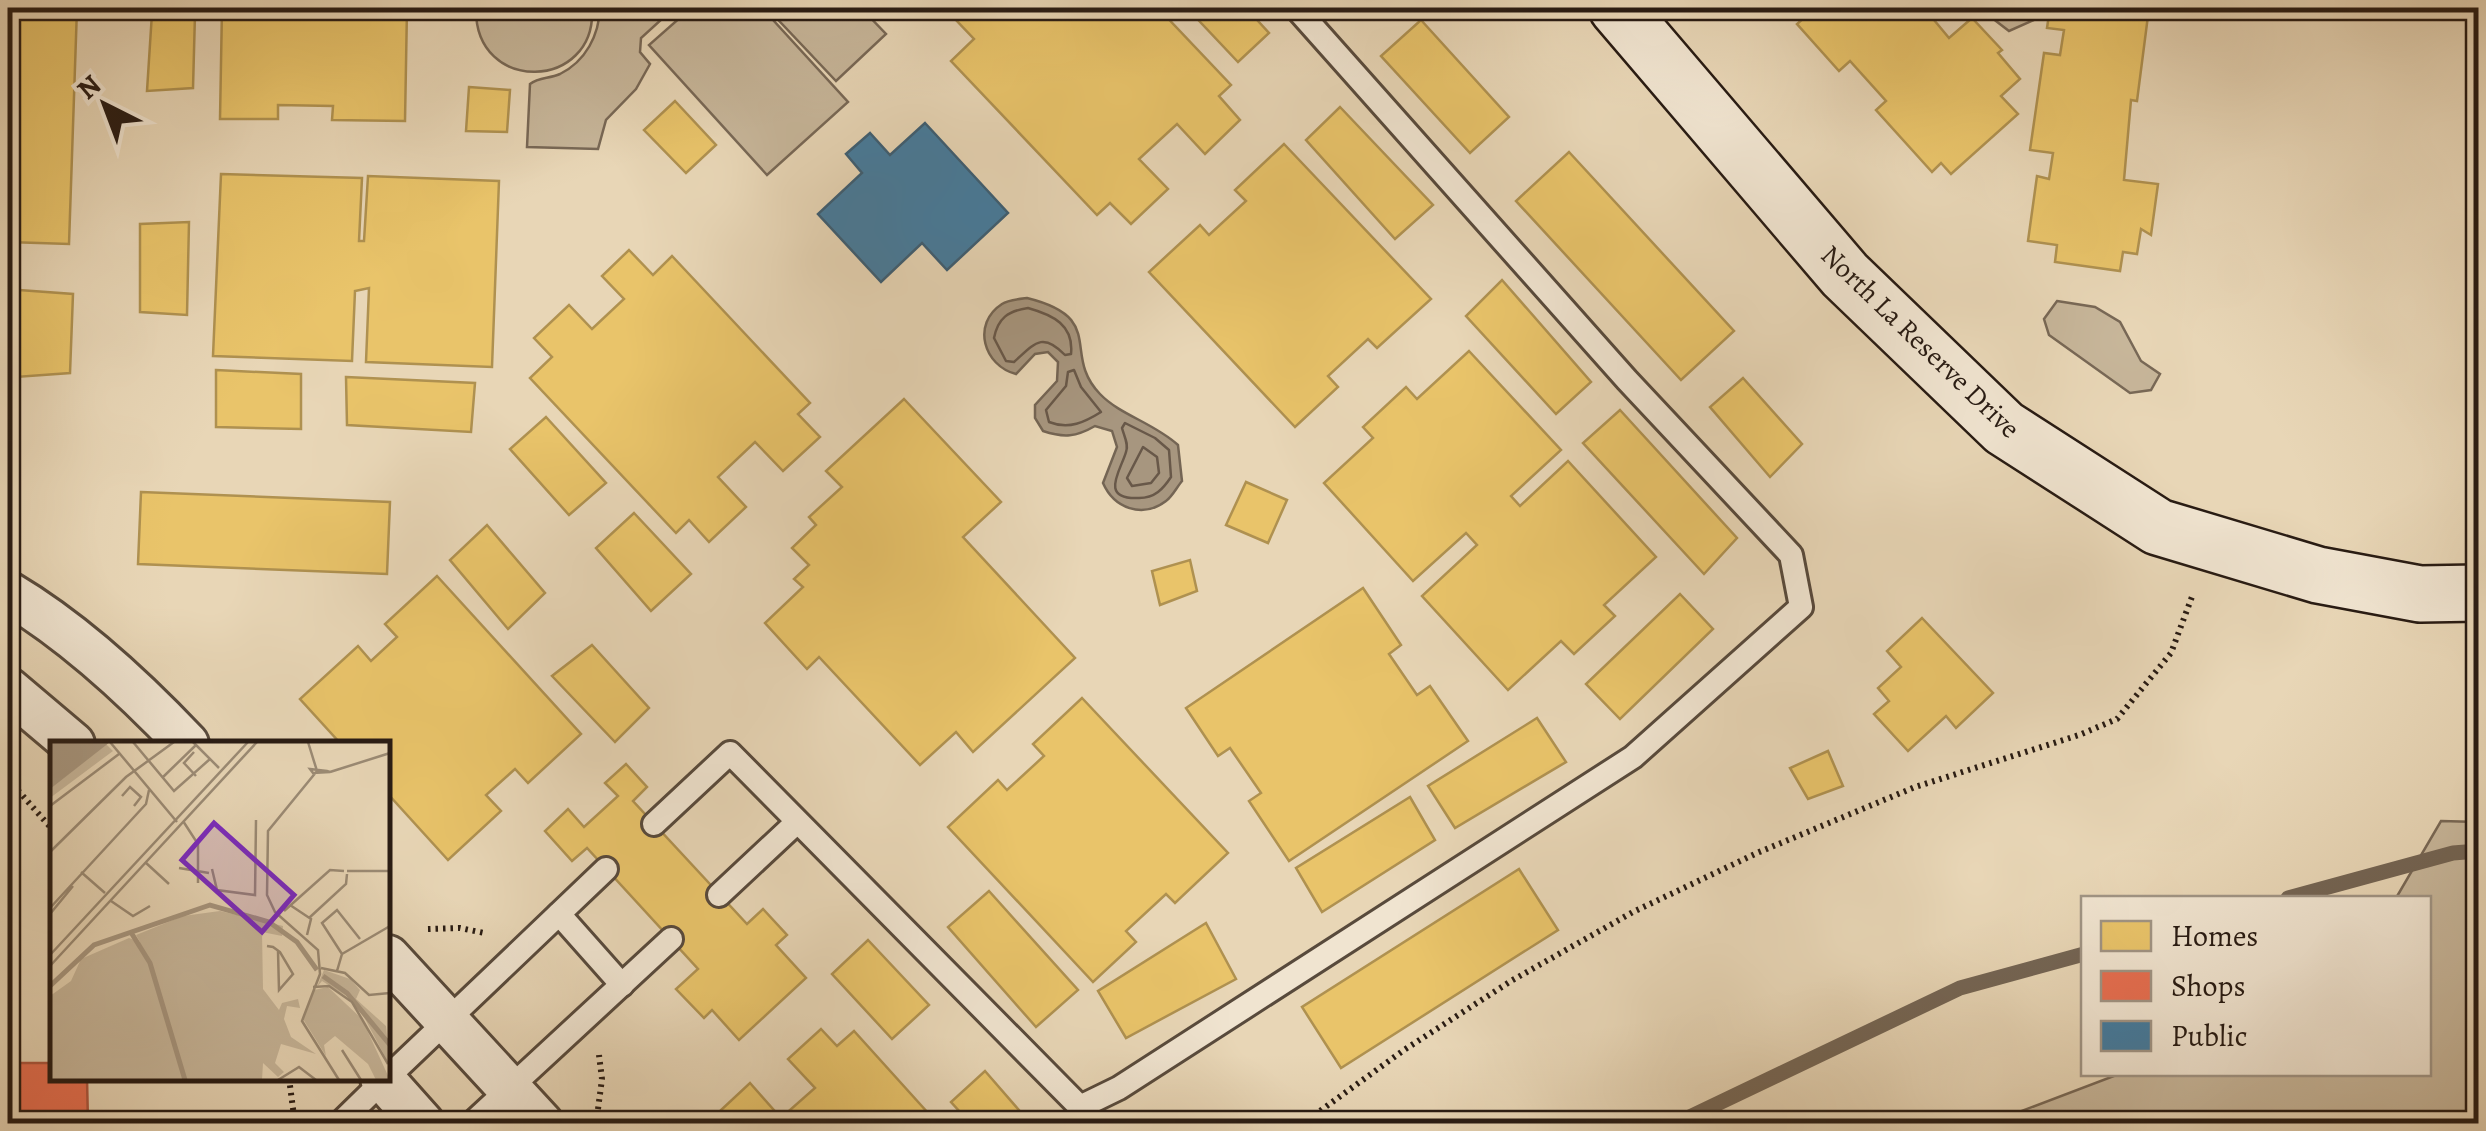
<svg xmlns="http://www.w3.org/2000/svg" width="2486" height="1131" viewBox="0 0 2486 1131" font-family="Alegreya,serif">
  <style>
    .green { fill: #c7b69a; stroke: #786856; stroke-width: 2.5 }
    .water { fill: #a7967f; stroke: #746554; stroke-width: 2.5 }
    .homes { fill: #e9c46a; stroke: #af9150; stroke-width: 2.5 }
    .shops { fill: #e76f51; stroke: #ae563e; stroke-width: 2.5 }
    .public { fill: #457b9d; stroke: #3c5e74; stroke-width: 2.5 }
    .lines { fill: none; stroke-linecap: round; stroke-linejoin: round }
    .shore { stroke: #685849; stroke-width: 2.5 }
    .stream { stroke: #746554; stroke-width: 15 }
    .lane-casing { stroke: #584a3c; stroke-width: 28 }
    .street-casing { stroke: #584a3c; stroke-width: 48 }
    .secondary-casing { stroke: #281b13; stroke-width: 60 }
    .path { stroke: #281b13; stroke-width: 6; stroke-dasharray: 2.5 5; stroke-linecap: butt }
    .lane { stroke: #f0e4d0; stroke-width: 22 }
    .street { stroke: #f0e4d0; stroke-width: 42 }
    .secondary { stroke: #f0e4d0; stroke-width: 55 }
    .labels { text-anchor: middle; stroke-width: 10; stroke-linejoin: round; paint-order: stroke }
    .street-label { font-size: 28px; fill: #281b13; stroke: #f0e4d0 }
    .inset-river { fill: none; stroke: #a7967f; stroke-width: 5 }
    .inset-road { fill: none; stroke: #9b8b75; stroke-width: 2.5 }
    .view { fill: #7b2cbf; fill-opacity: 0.15; stroke: #7b2cbf; stroke-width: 5 }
    .inset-edge { fill: none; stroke: #281b13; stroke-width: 5 }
  </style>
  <rect width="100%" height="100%" fill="#e8d6b6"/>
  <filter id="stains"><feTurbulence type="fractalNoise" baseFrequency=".002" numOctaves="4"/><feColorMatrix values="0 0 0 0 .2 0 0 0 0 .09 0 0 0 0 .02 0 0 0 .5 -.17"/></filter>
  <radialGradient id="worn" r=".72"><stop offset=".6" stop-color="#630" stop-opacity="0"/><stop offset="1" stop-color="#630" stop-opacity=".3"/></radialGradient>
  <g class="green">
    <path d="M 476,8 L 592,8 C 597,91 474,95 476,8 Z"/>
    <path d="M 600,8 L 674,8 L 641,38 L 640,52 L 650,64 L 636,89 L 606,120 L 598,149 L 527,147 L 530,84 C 539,77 549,79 560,74 C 586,61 599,35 600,8 Z"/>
    <path d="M 691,8 L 762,8 L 848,102 L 767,175 L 649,45 Z"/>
    <path d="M 767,8 L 861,8 L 886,34 L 836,81 Z"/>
    <path d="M 1979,8 L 2035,8 L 2034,20 L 2009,31 Z"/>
    <path d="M 2057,301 L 2095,307 L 2120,322 L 2141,361 L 2160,374 L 2151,390 L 2130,393 L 2049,335 L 2044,319 Z"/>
    <path d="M 2441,821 L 2478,822 L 2478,1123 L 1990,1123 L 2119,1074 L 2428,1074 L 2428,898 L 2396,898 Z"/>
  </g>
  <path class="water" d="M 1027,298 C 1108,318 1061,354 1100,394 C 1120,415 1154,423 1178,445 L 1182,481 C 1177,487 1172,497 1166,501 C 1142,519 1114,508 1103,483 L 1117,447 L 1112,431 L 1095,426 C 1076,437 1064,438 1043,431 L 1035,418 L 1035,405 L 1057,381 L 1058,362 L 1048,352 L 1035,354 L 1016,374 C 984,366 971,324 1002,304 C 1008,300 1019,299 1027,298 Z"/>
  <g class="homes">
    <path d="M 13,8 L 77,8 L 69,244 L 8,242 Z"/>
    <path d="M 222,8 L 407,8 L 405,121 L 332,120 L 333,106 L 278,105 L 278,119 L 220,119 Z"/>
    <path d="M 969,8 L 1010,8 L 1014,12 L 1018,8 L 1158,8 L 1231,85 L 1219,96 L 1240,120 L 1205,154 L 1177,124 L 1139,159 L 1168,189 L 1131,224 L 1110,203 L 1097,215 L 951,61 L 974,39 L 956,20 Z"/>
    <path d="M 1187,8 L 1246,8 L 1269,33 L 1238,62 Z"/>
    <path d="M 1815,8 L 1924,8 L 1949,38 L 1972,18 L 2002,50 L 1998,53 L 2020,79 L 2001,96 L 2018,114 L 1951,174 L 1941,163 L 1932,172 L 1876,110 L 1886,101 L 1850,61 L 1839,71 L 1797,24 Z"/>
    <path d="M 2050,8 L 2149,8 L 2137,101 L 2131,100 L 2124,180 L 2158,184 L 2151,235 L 2141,229 L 2137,254 L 2123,252 L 2120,271 L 2055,262 L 2057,245 L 2028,241 L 2037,176 L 2049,179 L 2053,153 L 2030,150 L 2044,53 L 2060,55 L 2064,30 L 2047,28 Z"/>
    <path d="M 152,13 L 195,14 L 193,88 L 147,91 Z"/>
    <path d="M 1421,20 L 1509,117 L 1470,153 L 1381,56 Z"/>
    <path d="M 469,87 L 510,90 L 507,132 L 466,131 Z"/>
    <path d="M 675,101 L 716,145 L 686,173 L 644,130 Z"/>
    <path d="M 1340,107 L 1433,205 L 1395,239 L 1306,140 Z"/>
    <path d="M 1284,144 L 1431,299 L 1377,348 L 1368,339 L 1328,376 L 1338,387 L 1295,427 L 1149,272 L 1200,225 L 1209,235 L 1246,201 L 1235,190 Z"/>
    <path d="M 1569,152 L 1734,331 L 1681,380 L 1516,201 Z"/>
    <path d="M 221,174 L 362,178 L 359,241 L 364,241 L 368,176 L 499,181 L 492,367 L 366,362 L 369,288 L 355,291 L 352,361 L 213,356 Z"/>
    <path d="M 189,222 L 187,315 L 140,312 L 140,224 Z"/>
    <path d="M 629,250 L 653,275 L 672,256 L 810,403 L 798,414 L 820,437 L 783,471 L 755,442 L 718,477 L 746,507 L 709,542 L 689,520 L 676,533 L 530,378 L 552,357 L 534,338 L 569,305 L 592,329 L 624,299 L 602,276 Z"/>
    <path d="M 1502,280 L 1591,382 L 1556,414 L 1466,316 Z"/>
    <path d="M 19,290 L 73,294 L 70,373 L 16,377 Z"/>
    <path d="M 1469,351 L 1561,450 L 1511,496 L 1520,506 L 1568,461 L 1656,557 L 1604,605 L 1615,616 L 1574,654 L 1561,641 L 1508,690 L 1422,596 L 1477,545 L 1466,533 L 1413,581 L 1324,483 L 1373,438 L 1363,427 L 1406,387 L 1417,399 Z"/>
    <path d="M 216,370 L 301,374 L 301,429 L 216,427 Z"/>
    <path d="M 346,377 L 475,383 L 471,432 L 347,425 Z"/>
    <path d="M 1743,378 L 1802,444 L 1770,477 L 1710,407 Z"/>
    <path d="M 904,399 L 1001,502 L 963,537 L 1075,658 L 973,752 L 956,732 L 920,765 L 819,657 L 807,669 L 765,623 L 803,587 L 794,579 L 809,565 L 792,548 L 816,525 L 809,517 L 842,487 L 826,471 Z"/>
    <path d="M 1620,410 L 1737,538 L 1704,574 L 1583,443 Z"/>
    <path d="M 546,417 L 606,483 L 569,515 L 510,449 Z"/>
    <path d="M 1246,482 L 1287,500 L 1268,543 L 1226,525 Z"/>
    <path d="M 141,492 L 390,502 L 387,574 L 138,564 Z"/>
    <path d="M 634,513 L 691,574 L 651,611 L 596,548 Z"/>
    <path d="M 487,525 L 545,593 L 508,629 L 450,560 Z"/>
    <path d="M 1190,560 L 1197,591 L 1160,605 L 1152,571 Z"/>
    <path d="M 437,576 L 581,734 L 528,783 L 515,769 L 486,795 L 501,811 L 448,860 L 388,794 L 388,744 L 341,744 L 300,699 L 358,646 L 371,661 L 397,637 L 385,624 Z"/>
    <path d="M 1363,588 L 1401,645 L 1389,654 L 1417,695 L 1430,686 L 1468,741 L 1289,861 L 1249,801 L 1261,793 L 1230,748 L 1218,756 L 1186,708 Z"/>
    <path d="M 1680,594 L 1713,629 L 1620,719 L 1586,684 Z"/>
    <path d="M 1922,618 L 1993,693 L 1956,728 L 1946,716 L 1908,751 L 1874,714 L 1889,701 L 1878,688 L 1901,667 L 1887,651 Z"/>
    <path d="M 592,645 L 649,708 L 615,742 L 552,676 Z"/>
    <path d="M 1082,698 L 1228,853 L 1175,903 L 1166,894 L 1126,931 L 1136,942 L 1093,982 L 948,827 L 998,780 L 1007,790 L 1044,756 L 1033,744 Z"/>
    <path d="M 1537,718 L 1566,762 L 1455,828 L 1428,786 Z"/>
    <path d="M 1828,751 L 1843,786 L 1808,799 L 1790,768 Z"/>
    <path d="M 626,764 L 647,787 L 633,801 L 747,924 L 763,909 L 787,935 L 776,945 L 806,978 L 739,1040 L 712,1010 L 704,1018 L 676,989 L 698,969 L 587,848 L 572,861 L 545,831 L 568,809 L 584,827 L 618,796 L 605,783 Z"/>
    <path d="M 1410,797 L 1435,840 L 1322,912 L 1296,868 Z"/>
    <path d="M 1519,869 L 1558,930 L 1341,1068 L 1302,1007 Z"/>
    <path d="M 989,891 L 1078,990 L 1036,1027 L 948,927 Z"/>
    <path d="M 1206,923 L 1236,979 L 1126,1038 L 1098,991 Z"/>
    <path d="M 868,940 L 929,1005 L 892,1039 L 832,974 Z"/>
    <path d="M 821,1029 L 837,1046 L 854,1031 L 938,1124 L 706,1124 L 750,1083 L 781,1118 L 815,1088 L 788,1059 Z"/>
    <path d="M 985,1071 L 1031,1124 L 971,1124 L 951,1102 Z"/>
  </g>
  <path class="shops" d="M 20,1063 L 52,1063 L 52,1078 L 87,1078 L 88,1124 L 8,1124 L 8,1069 L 19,1069 Z"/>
  <path class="public" d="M 925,123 L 1008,213 L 947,270 L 922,243 L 881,282 L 818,214 L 862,173 L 846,154 L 870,133 L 890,155 Z"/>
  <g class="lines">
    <g class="shore">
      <path d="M 1028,308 C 1053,315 1074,325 1071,354 L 1065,355 C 1042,331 1034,344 1014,362 L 1006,361 L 994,338 C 998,318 1008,311 1028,308 Z"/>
      <path d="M 1074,370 L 1081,387 L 1101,412 C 1085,422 1069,430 1049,422 L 1046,410 L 1066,386 L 1068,372 Z"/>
      <path d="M 1125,423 L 1155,438 L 1169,450 L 1171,477 C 1163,489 1155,498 1139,498 C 1098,500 1121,470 1126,452 C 1129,444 1124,436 1122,428 Z"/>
      <path d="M 1143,447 L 1157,457 L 1159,473 L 1151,483 L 1132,486 L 1127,478 Z"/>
    </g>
    <g class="stream">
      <path d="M 2288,898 L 2453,853 L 2478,851"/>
      <path d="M 1675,1124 L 1960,988 L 2084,954"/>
    </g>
    <defs>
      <g id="lane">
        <path d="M 654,824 L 730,753 L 1080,1107 L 1119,1088 L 1633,757 L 1801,607 L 1791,555 L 1627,380 L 1296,8"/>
        <path d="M 719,895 L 796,823"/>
        <path d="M 559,914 L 622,985"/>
        <path d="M 388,1077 L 606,869"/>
        <path d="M 339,1124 L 386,1078"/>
        <path d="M 471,1124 L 671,939"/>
      </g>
      <g id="street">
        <path d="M 8,593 C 74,632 134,688 187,744"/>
        <path d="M 8,689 L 73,744"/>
        <path d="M 388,957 L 542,1124"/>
        <path d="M 382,1078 L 423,1124"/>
      </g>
      <path id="secondary" d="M 1617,8 L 1845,275 L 2004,428 L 2158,527 L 2318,575 L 2420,594 L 2478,593"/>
    </defs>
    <use href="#lane" class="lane-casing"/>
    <use href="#street" class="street-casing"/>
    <use href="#secondary" class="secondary-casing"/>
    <g class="path">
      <path d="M 8,779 L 52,829"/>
      <path d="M 428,929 L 460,928 L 484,933"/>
      <path d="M 289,1078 L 295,1124"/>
      <path d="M 596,1124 L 602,1079 L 599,1055"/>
      <path d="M 1302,1124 L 1404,1050 L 1511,981 L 1633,912 L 1757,853 L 1915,787 L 2079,735 L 2117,719 L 2171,653 L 2193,594"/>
    </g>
    <use href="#lane" class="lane"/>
    <use href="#street" class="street"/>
    <use href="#secondary" class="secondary"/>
  </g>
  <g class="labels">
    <g class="street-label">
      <text transform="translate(1921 341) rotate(44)" y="10">North La Reserve Drive</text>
    </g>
  </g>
  <g transform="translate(50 741)">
    <rect width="340" height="340" fill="#e8d6b6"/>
    <path d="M 0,1 L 54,1 L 63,10 L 0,57 ZM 170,170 L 233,185 L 232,195 L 212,191 L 213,248 L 229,269 L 232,262 L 248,258 L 250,267 L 237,265 L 234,278 L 241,296 L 266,313 L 231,303 L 225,322 L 234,331 L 228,336 L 213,322 L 212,339 L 0,339 L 0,255 L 21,240 L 31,218 L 79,197 L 90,201 L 86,194 L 133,175 ZM 274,229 L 300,238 L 310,249 L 306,258 L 336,285 L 340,325 L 306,261 L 272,240 L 267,246 ZM 278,246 L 312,278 L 340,339 L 326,339 L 318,323 L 285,295 L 274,304 L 276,315 L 253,278 L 264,249 Z" fill="#c7b69a"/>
    <path d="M 0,1 L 60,1 L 0,48 Z" fill="#a7967f"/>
    <path class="inset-river" d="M 82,193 L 100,222 L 135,339M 273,235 L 297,252 L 340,304M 0,245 L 44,204 L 160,164 L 219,181 L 247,201 L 267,229"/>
    <path class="inset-road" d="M 60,1 L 127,81M 83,1 L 124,50 L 160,18M 143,1 L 169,27M 258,1 L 267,30 L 218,90 L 217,154 L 225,171 L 268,209 L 270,233 L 252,280 L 289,339M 144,11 L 134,22 L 146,35M 260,28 L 277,30 L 280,31 L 263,32 ZM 280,31 L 340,12M 112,37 L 146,4M 72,55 L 80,46 L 91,56 L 84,65M 0,65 L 69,13M 133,80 L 148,103 L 148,142M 0,111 L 76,36 L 124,1M 95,121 L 119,143M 129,127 L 159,132M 162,128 L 167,149 L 205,154 L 206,79M 297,130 L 340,130M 31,131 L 55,152M 61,160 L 83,175 L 100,165M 240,164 L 261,178 L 257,194M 0,167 L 96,63 L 99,49M 234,170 L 280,129 L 294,130M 0,173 L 23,145M 259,177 L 296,143 L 297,133M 217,205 L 223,206 L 230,211 L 243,233 L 229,249 L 228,210M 292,213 L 272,182 L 287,169 L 310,198M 0,214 L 198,1M 0,225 L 207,1M 271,227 L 295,232 L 319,254 L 340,252M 287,230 L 292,213 L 340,185M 263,246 L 279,245 L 302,261 L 338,323M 292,309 L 311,339M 228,339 L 249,326 L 266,339"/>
    <path class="view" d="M 164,82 L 244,154 L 212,191 L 132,119 Z"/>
    <rect width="340" height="340" class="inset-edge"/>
  </g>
  <rect width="2486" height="1131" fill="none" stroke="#e8d6b6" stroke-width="40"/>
  <rect x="10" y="10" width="2466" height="1111" fill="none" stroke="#281b13" stroke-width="5"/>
  <rect x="20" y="20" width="2446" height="1091" fill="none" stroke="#281b13" stroke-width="2.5"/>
  <rect x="2081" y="896" width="350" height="180" fill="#f0e4d0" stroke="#a09484" stroke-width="2.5"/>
  <rect x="2101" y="921" width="50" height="30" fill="#e9c46a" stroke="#a09484" stroke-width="2.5"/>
  <text x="2171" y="946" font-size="30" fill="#281b13">Homes</text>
  <rect x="2101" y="971" width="50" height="30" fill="#e76f51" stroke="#a09484" stroke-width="2.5"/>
  <text x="2171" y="996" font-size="30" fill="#281b13">Shops</text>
  <rect x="2101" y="1021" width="50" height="30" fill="#457b9d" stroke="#a09484" stroke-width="2.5"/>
  <text x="2171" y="1046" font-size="30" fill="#281b13">Public</text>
  <g transform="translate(105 105) rotate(318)" stroke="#f0e4d0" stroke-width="8" paint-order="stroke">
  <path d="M0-8L18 38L0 25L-18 38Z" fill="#281b13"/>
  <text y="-15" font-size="28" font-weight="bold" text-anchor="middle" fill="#281b13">N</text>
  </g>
  <rect width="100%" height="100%" filter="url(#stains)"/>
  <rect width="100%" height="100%" fill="url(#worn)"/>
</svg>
